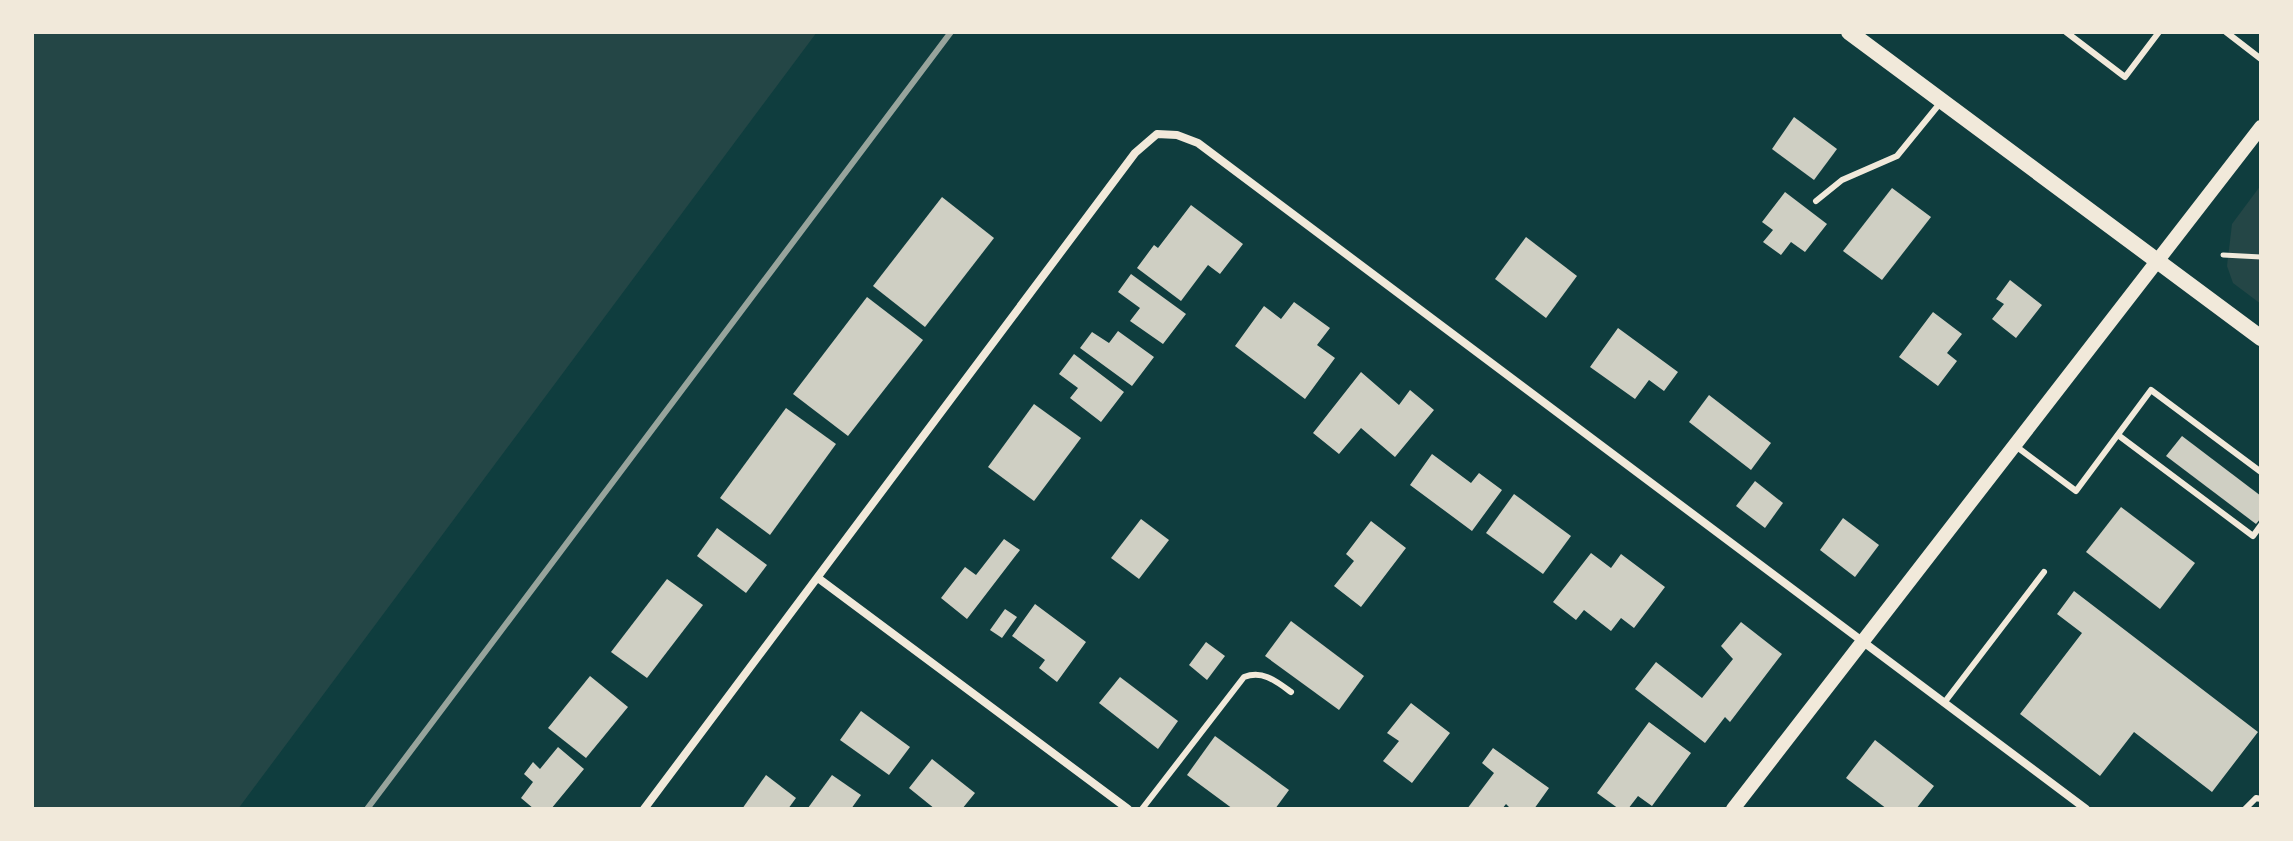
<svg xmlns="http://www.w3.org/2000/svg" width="2293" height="841" viewBox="0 0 2293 841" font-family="'IBM Plex Sans',sans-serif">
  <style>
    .green { fill: #244646 }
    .building { fill: #cfcfc3 }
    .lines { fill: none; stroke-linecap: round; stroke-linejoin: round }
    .path { stroke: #f1e9da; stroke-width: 5 }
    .service { stroke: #f1e9da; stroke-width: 6 }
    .minor { stroke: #f1e9da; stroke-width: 8 }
    .tertiary { stroke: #f1e9da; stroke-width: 14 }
    .secondary { stroke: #f1e9da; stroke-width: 16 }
    .rail { stroke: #97a49c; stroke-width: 6 }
  </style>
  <rect width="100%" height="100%" fill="#0f3d3e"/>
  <g class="green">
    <path d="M 32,32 L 817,32 L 238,809 L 32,809 Z"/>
    <path d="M 2261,185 L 2261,304 L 2233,283 L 2227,266 L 2232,224 Z"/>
  </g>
  <g class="building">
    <path d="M 1794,117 L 1837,149 L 1814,180 L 1772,149 Z"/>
    <path d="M 1892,188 L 1931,217 L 1882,280 L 1843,251 Z"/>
    <path d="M 1785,192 L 1827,224 L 1805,252 L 1791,242 L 1781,255 L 1763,242 L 1773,230 L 1762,222 Z"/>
    <path d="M 942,197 L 994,238 L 925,327 L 873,286 Z"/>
    <path d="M 1191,205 L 1243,244 L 1220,274 L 1208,265 L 1181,301 L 1137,268 L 1154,245 L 1158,248 Z"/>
    <path d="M 1526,237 L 1577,276 L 1546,318 L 1495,279 Z"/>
    <path d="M 1131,274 L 1186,314 L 1163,344 L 1130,321 L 1140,308 L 1118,292 Z"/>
    <path d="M 2010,280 L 2042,305 L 2016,338 L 1992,319 L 2004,304 L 1996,299 Z"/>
    <path d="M 867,297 L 923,340 L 848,436 L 793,394 Z"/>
    <path d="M 1294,302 L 1330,328 L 1317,345 L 1335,358 L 1305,399 L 1235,346 L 1264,306 L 1281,319 Z"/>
    <path d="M 1933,312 L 1962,334 L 1947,353 L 1957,361 L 1938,386 L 1899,357 Z"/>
    <path d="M 1618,328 L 1678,372 L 1664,391 L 1649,380 L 1635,399 L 1590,367 Z"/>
    <path d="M 1118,331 L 1154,357 L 1132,386 L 1080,348 L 1092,332 L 1109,343 Z"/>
    <path d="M 1074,354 L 1124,392 L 1101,422 L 1070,398 L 1078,388 L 1059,374 Z"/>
    <path d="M 1361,372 L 1399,405 L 1410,390 L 1434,410 L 1395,457 L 1361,428 L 1339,454 L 1313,433 Z"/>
    <path d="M 1709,395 L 1771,443 L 1751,470 L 1689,422 Z"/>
    <path d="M 1034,404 L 1081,438 L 1034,501 L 988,467 Z"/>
    <path d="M 786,408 L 836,444 L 770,535 L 720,498 Z"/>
    <path d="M 2182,436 L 2261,496 L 2261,518 L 2256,524 L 2166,456 Z"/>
    <path d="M 1432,454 L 1471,483 L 1479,473 L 1502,490 L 1472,531 L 1410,485 Z"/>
    <path d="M 1755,481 L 1783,503 L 1765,528 L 1736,506 Z"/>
    <path d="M 1514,494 L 1571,536 L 1543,574 L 1486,533 Z"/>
    <path d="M 2121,507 L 2195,563 L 2160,609 L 2086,552 Z"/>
    <path d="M 1843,518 L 1879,545 L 1855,577 L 1820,550 Z"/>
    <path d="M 1141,519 L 1169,540 L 1139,579 L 1111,558 Z"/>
    <path d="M 1371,521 L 1406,548 L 1361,607 L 1334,586 L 1354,561 L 1346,554 Z"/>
    <path d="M 717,528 L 767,565 L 746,593 L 697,556 Z"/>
    <path d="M 1004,539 L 1020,550 L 967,619 L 941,598 L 965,567 L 976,575 Z"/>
    <path d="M 1591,553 L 1611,568 L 1621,554 L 1665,587 L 1634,628 L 1621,618 L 1611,631 L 1584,610 L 1576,620 L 1553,602 Z"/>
    <path d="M 667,579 L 703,605 L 647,678 L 611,652 Z"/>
    <path d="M 2074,591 L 2258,732 L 2212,792 L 2134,732 L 2100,776 L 2020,714 L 2082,633 L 2057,614 Z"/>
    <path d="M 1035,604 L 1086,642 L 1057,682 L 1039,668 L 1045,660 L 1012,636 Z"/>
    <path d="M 1005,609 L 1017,617 L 1002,638 L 990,630 Z"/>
    <path d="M 1291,621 L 1364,676 L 1339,710 L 1265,656 Z"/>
    <path d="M 1741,622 L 1782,654 L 1730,722 L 1725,717 L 1705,743 L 1635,689 L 1656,662 L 1702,698 L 1733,659 L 1721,646 Z"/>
    <path d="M 1206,642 L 1225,656 L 1207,680 L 1189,665 Z"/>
    <path d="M 590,676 L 628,707 L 586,758 L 548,728 Z"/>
    <path d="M 1120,677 L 1178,721 L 1158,749 L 1099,703 Z"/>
    <path d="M 1411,703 L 1450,733 L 1412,783 L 1383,761 L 1399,741 L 1387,733 Z"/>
    <path d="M 861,711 L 910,747 L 889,775 L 840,740 Z"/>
    <path d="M 1649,722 L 1691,753 L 1652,806 L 1638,796 L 1628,809 L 1619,809 L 1597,793 Z"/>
    <path d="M 1215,736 L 1289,790 L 1275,809 L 1233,809 L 1187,775 Z"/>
    <path d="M 1875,740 L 1934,786 L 1916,809 L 1887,809 L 1846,778 Z"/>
    <path d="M 558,747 L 584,769 L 551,809 L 534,809 L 521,798 L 533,782 L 524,774 L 533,762 L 540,769 Z"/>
    <path d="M 1493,748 L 1549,788 L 1534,809 L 1508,809 L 1509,807 L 1506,804 L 1502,809 L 1467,809 L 1494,773 L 1482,763 Z"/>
    <path d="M 932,759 L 975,793 L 962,809 L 935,809 L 909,788 Z"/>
    <path d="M 766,775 L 796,798 L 788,809 L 742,809 Z"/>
    <path d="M 832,775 L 861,795 L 851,809 L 810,809 L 808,808 Z"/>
  </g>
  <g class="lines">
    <path class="path" d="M 2223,255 L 2261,257"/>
    <g class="service">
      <path d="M 2066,32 L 2125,77 L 2159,32"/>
      <path d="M 2226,32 L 2261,59"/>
      <path d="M 1816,201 L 1842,180 L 1897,156 L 1941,102"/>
      <path d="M 2118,435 L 2253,536 L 2261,525"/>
      <path d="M 2017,447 L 2076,491 L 2151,390 L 2261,472"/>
      <path d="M 1944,703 L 2044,572"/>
      <path d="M 1142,809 L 1244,677 C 1263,670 1276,681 1291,692"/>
      <path d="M 2245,809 L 2256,798 L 2261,799"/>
    </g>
    <g class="minor">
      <path d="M 818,578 L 1128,809"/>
      <path d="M 644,809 L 1135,153 L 1157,134 L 1177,135 L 1198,143 L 2086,809"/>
    </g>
    <path class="tertiary" d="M 1733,809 L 2261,127"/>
    <path class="secondary" d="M 1849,32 L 2261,338"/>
    <path class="rail" d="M 367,809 L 951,32"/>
  </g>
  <rect width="2293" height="841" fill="none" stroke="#f1e9da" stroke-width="68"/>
</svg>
